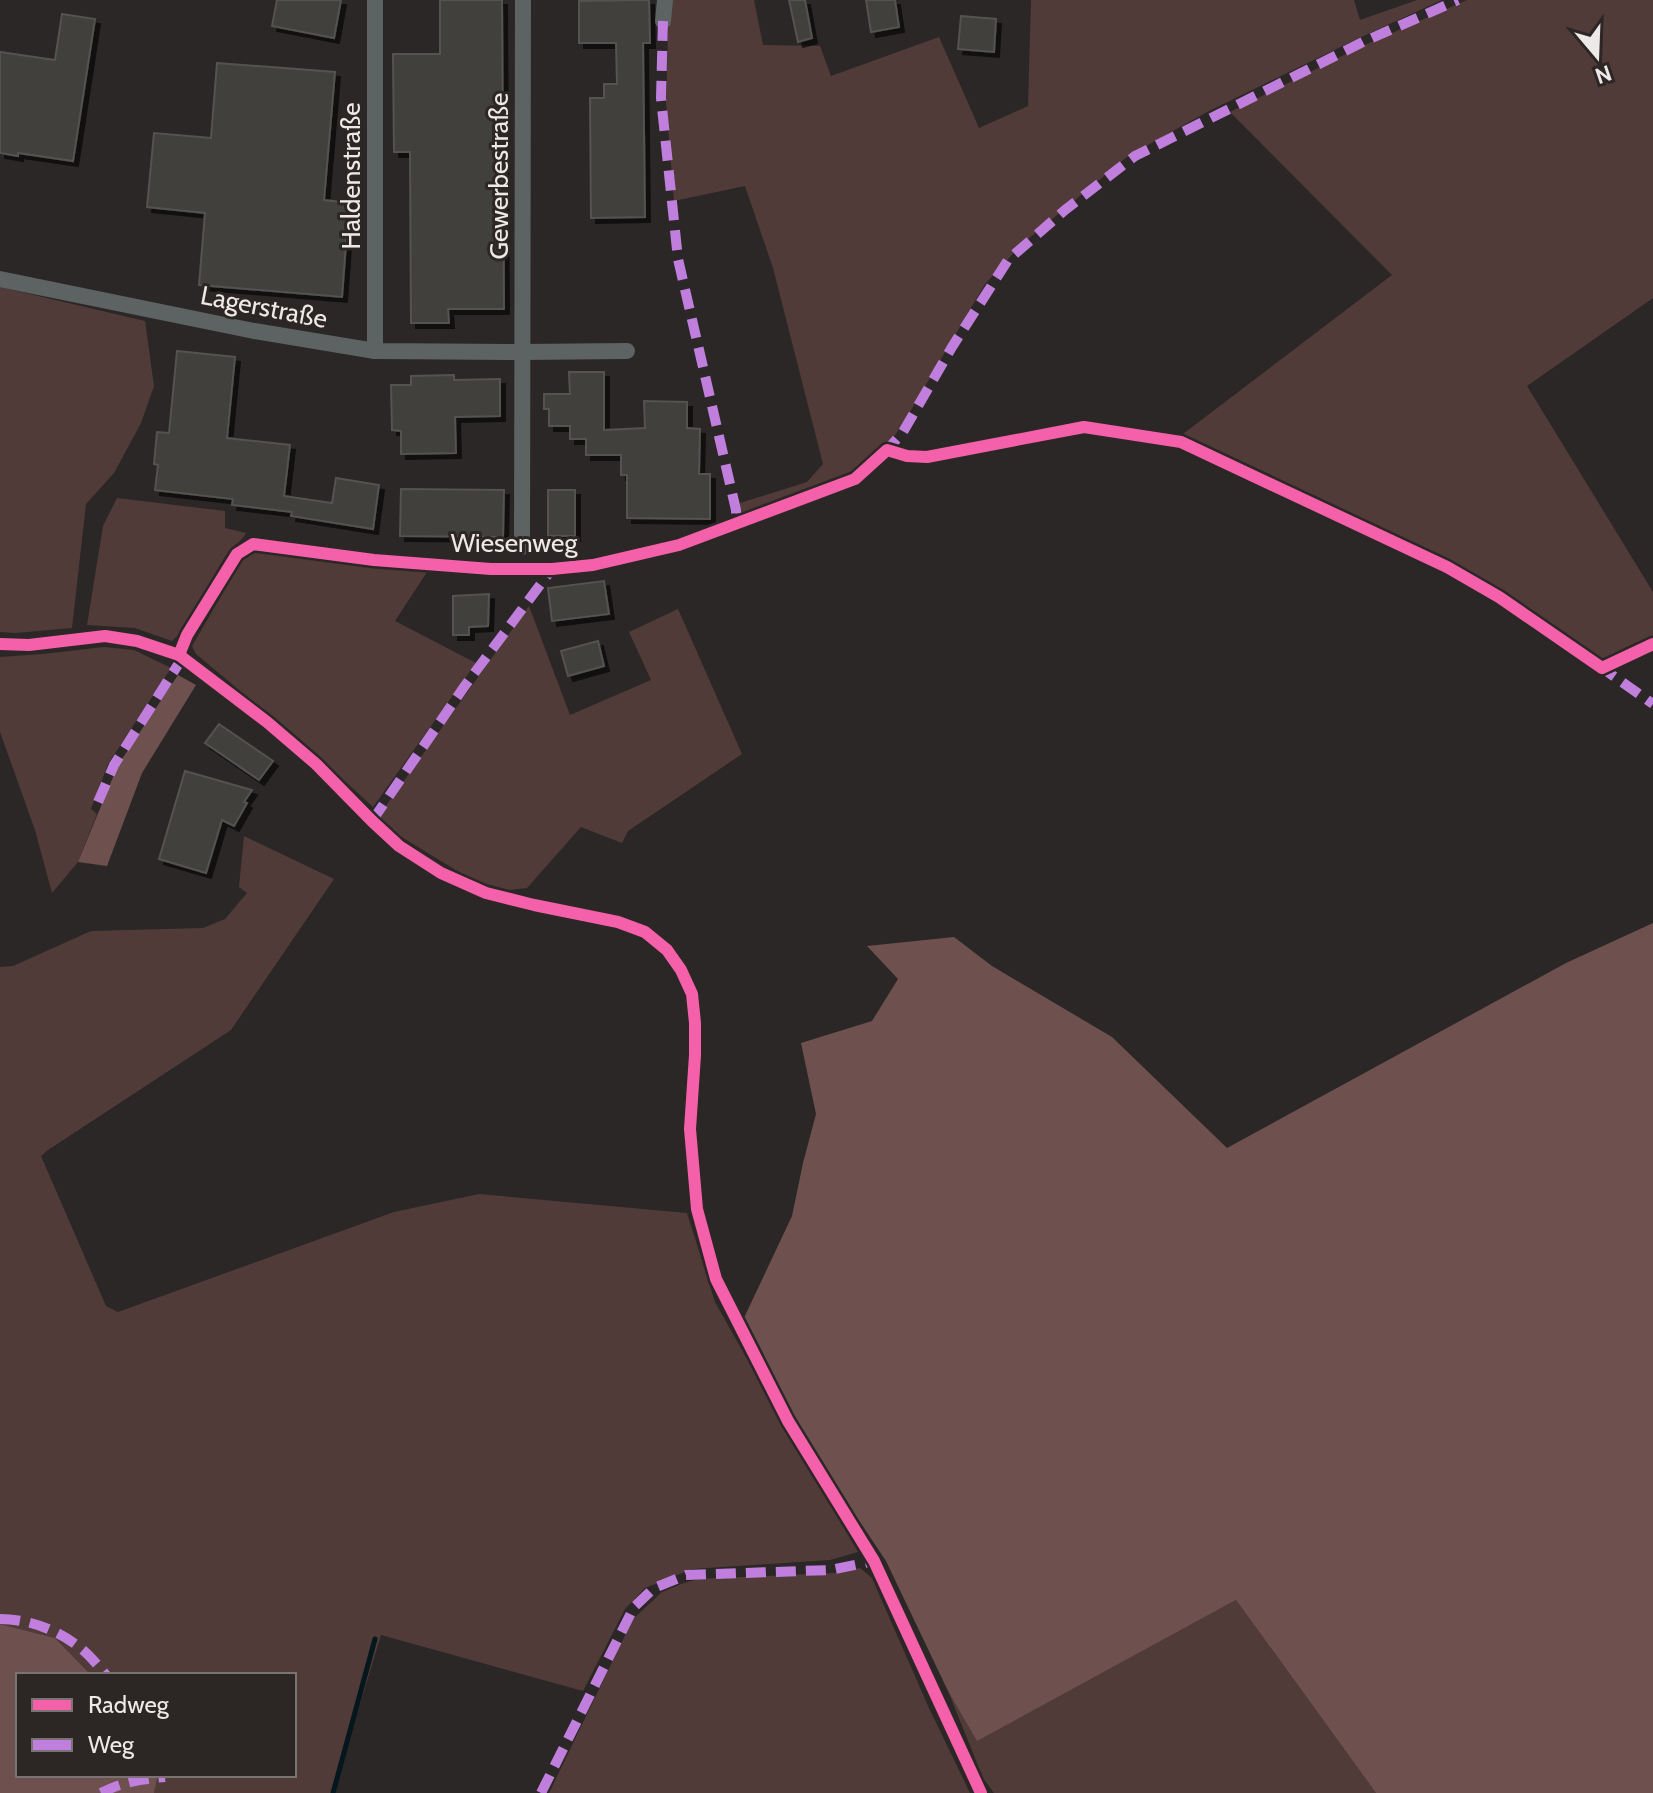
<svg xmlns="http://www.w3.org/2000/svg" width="1653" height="1793" viewBox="0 0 1653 1793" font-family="Cabin,sans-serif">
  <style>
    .green { fill: #513b39 }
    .forest { fill: #6e514f }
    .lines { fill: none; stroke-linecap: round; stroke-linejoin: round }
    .stream { stroke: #04171d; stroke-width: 5 }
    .building { fill: #423f3e; stroke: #555251; stroke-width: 2; filter: url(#shadow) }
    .minor { stroke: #5d6262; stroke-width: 16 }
    .quiet { stroke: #c07fdc; stroke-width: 10; stroke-dasharray: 20 10; stroke-linecap: butt }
    .cycleway-casing { stroke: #2c2625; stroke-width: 17 }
    .cycleway { stroke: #f560ab; stroke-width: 12 }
    .labels { text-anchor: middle; stroke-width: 6; stroke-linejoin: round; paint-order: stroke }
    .street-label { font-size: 26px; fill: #ede9e8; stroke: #2c2625 }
  </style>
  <defs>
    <filter id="shadow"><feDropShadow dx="5" dy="5" stdDeviation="0" flood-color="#0009"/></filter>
  </defs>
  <rect width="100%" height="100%" fill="#2b2726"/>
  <g class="green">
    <path d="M 669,0 L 754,0 L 763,45 L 820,46 L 831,76 L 939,37 L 979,128 L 1028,106 L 1031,0 L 1354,0 L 1360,20 L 1417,0 L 1442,0 L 1359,38 L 1209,111 L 1128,156 L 1021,245 L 985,284 L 907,417 L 889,444 L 855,475 L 742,519 L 737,504 L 807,482 L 823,464 L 773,268 L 745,186 L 674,201 L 666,102 Z"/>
    <path d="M 1467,0 L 1653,0 L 1653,298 L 1527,386 L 1653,592 L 1653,639 L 1601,664 L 1471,576 L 1348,516 L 1179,437 L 1392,275 L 1230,112 L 1358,48 Z"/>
    <path d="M 0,287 L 145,321 L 154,386 L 141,423 L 114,473 L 86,504 L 72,628 L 16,633 L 0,632 Z"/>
    <path d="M 117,498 L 225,511 L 225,528 L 246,533 C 242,541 235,544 229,551 C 208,580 199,618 172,641 L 135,628 L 87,625 L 103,526 Z"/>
    <path d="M 258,548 L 429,569 L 395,621 L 476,663 L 373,807 L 310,749 L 196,654 L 192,646 L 242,560 Z"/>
    <path d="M 529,606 L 570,715 L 651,680 L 629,632 L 678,609 L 742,754 L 628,831 L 622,843 L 581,827 L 527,888 L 509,890 L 472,880 L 400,836 L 378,817 Z"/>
    <path d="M 104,647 L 134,650 L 171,668 L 108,764 L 91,809 L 97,814 L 78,862 L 52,893 L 35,830 L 0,732 L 0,657 L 43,654 Z"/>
    <path d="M 244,836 L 334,879 L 231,1030 L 48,1150 L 41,1156 L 106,1306 L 118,1312 L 394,1212 L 479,1194 L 687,1213 L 715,1302 L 784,1425 L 858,1552 L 830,1560 L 692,1569 L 645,1588 L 625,1609 L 583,1691 L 381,1635 L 333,1793 L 154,1793 L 158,1775 L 294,1775 L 294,1675 L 91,1675 L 55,1638 L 0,1624 L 0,967 L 13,966 L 91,931 L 203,928 L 225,919 L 247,893 L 239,887 Z"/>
    <path d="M 860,1568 L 872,1578 L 928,1706 L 970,1793 L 549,1793 L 633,1619 L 662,1592 L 681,1584 L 698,1579 L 834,1573 Z"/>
    <path d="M 1236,1600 L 1376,1793 L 994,1793 L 983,1778 L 948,1691 L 978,1740 Z"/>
  </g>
  <g class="forest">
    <path d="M 178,675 L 196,685 L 142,773 L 107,866 L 78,862 L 118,765 Z"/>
    <path d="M 1653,923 L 1653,1793 L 1376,1793 L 1236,1600 L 977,1741 L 948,1691 L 886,1561 L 812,1450 L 743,1320 L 792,1216 L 803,1163 L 816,1114 L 801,1043 L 872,1021 L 898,979 L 867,946 L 954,937 L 992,966 L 1112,1037 L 1227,1148 L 1566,963 Z"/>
    <path d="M 0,1624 L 55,1638 L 91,1675 L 18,1675 L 18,1775 L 158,1775 L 154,1793 L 0,1793 Z"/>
  </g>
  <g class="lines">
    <path class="stream" d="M 333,1793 L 375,1639"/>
  </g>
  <g class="building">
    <path d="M 277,0 L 341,0 L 334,38 L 272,26 Z"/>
    <path d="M 440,0 L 502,0 L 504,309 L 448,309 L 449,323 L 411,323 L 410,152 L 394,152 L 393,54 L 440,54 Z"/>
    <path d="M 649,0 L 650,43 L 643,43 L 645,217 L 591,218 L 590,98 L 604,98 L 604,84 L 617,84 L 616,43 L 579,43 L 579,1 Z"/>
    <path d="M 789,0 L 805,0 L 812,38 L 798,42 Z"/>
    <path d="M 866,0 L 895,0 L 899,27 L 871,32 Z"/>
    <path d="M 62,14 L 95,19 L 73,161 L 18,153 L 18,156 L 0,153 L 0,52 L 55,60 Z"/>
    <path d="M 961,16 L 996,19 L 994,52 L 958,49 Z"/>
    <path d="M 217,63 L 335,72 L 324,200 L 349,203 L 342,297 L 199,285 L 205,213 L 147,207 L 154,133 L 211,138 Z"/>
    <path d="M 177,351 L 235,357 L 227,438 L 290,445 L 284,496 L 332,503 L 336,478 L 379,485 L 373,529 L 291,516 L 292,512 L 232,505 L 233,499 L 155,490 L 158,465 L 154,464 L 157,432 L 169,433 Z"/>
    <path d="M 569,372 L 604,372 L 604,430 L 645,428 L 644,401 L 687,402 L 687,428 L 700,429 L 699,474 L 710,474 L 710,519 L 627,518 L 627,475 L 621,475 L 621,455 L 586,455 L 586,439 L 570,439 L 570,426 L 549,426 L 549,409 L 544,409 L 544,394 L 570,394 Z"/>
    <path d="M 454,375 L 454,380 L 500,379 L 500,416 L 455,417 L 456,453 L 401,454 L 401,431 L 392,430 L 391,385 L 411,385 L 411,376 Z"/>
    <path d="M 401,489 L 504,490 L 503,537 L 400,536 Z"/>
    <rect x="548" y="490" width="27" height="46"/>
    <path d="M 604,581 L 609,614 L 552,621 L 548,588 Z"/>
    <path d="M 489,594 L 488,626 L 469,627 L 469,635 L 453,635 L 453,596 Z"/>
    <path d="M 598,641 L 604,666 L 568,676 L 561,651 Z"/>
    <path d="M 219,724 L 273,761 L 259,780 L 205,743 Z"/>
    <path d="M 185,771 L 252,790 L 244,802 L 247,803 L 234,826 L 222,820 L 206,873 L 159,859 Z"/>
  </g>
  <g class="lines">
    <g class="minor">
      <path d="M 663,21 L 665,0"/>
      <path d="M 0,279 L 254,331 L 375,351 L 522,352 L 627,351"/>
      <path d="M 375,351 L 375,0"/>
      <path d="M 522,547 L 523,0"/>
      <path d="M 0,644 L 29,645 L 105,636 L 137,641 L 179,655 L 267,722 L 316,764 L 372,821 L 399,846 L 441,873 L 486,893 L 534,905 L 618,922 L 645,932 L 667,950 L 681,970 L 692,994 L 695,1023 L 695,1055 L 690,1129 L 697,1209 L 716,1279 L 788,1421 L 874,1561 L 981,1793"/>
      <path d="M 179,655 L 187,635 L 237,554 L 253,544 L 374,560 L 491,569 L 552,569 L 593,565 L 679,545 L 855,479 L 887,450"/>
    </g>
    <g class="quiet">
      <path d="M 663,21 L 661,98 L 678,259 L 736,510 L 736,525"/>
      <path d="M 892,452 L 887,450 L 903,432 L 952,347 L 1008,260 L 1065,210 L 1135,156 L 1363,42 L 1458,0"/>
      <path d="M 1598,665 L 1653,704"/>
      <path d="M 98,802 L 114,765 L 183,657"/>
      <path d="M 372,821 L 464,687 L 552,569"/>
      <path d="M 0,1619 C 30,1619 61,1631 84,1651 C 92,1658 99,1667 106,1675"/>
      <path d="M 101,1793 C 122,1782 141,1779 165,1777"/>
      <path d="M 541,1793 L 634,1607 L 654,1588 L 686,1575 L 830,1570 L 874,1561"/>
    </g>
    <defs>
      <g id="cycleway">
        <path d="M 0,644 L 29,645 L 105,636 L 137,641 L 179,655 L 267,722 L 316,764 L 372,821 L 399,846 L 441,873 L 486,893 L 534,905 L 618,922 L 645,932 L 667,950 L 681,970 L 692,994 L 695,1023 L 695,1055 L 690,1129 L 697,1209 L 716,1279 L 788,1421 L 874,1561 L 981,1793"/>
        <path d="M 179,655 L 187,635 L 237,554 L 253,544 L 374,560 L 491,569 L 552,569 L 593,565 L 679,545 L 855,479 L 887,450 L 907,456 L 927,457 L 1084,427 L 1181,442 L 1447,567 L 1499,597 L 1602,668 L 1653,644"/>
      </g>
    </defs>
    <use href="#cycleway" class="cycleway-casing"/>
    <use href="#cycleway" class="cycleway"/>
  </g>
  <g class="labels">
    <g class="street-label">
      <text transform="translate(351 176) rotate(-90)" y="9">Haldenstraße</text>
      <text transform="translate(499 176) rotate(-90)" y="9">Gewerbestraße</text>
      <text transform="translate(264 307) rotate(11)" y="9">Lagerstraße</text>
      <text x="514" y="552">Wiesenweg</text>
    </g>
  </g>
  <rect x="16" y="1673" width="280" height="104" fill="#2c2625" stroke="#797473" stroke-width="2"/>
  <rect x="32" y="1699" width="40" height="12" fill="#f560ab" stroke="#797473" stroke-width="2"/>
  <text x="88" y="1713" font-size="24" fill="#ede9e8">Radweg</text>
  <rect x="32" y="1739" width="40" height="12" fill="#c07fdc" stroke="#797473" stroke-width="2"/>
  <text x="88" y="1753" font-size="24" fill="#ede9e8">Weg</text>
  <g transform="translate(1597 56) rotate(161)" stroke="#2c2625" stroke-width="6" paint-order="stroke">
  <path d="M0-6L14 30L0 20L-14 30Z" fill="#ede9e8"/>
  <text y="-12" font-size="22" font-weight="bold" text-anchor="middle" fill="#ede9e8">N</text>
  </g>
</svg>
